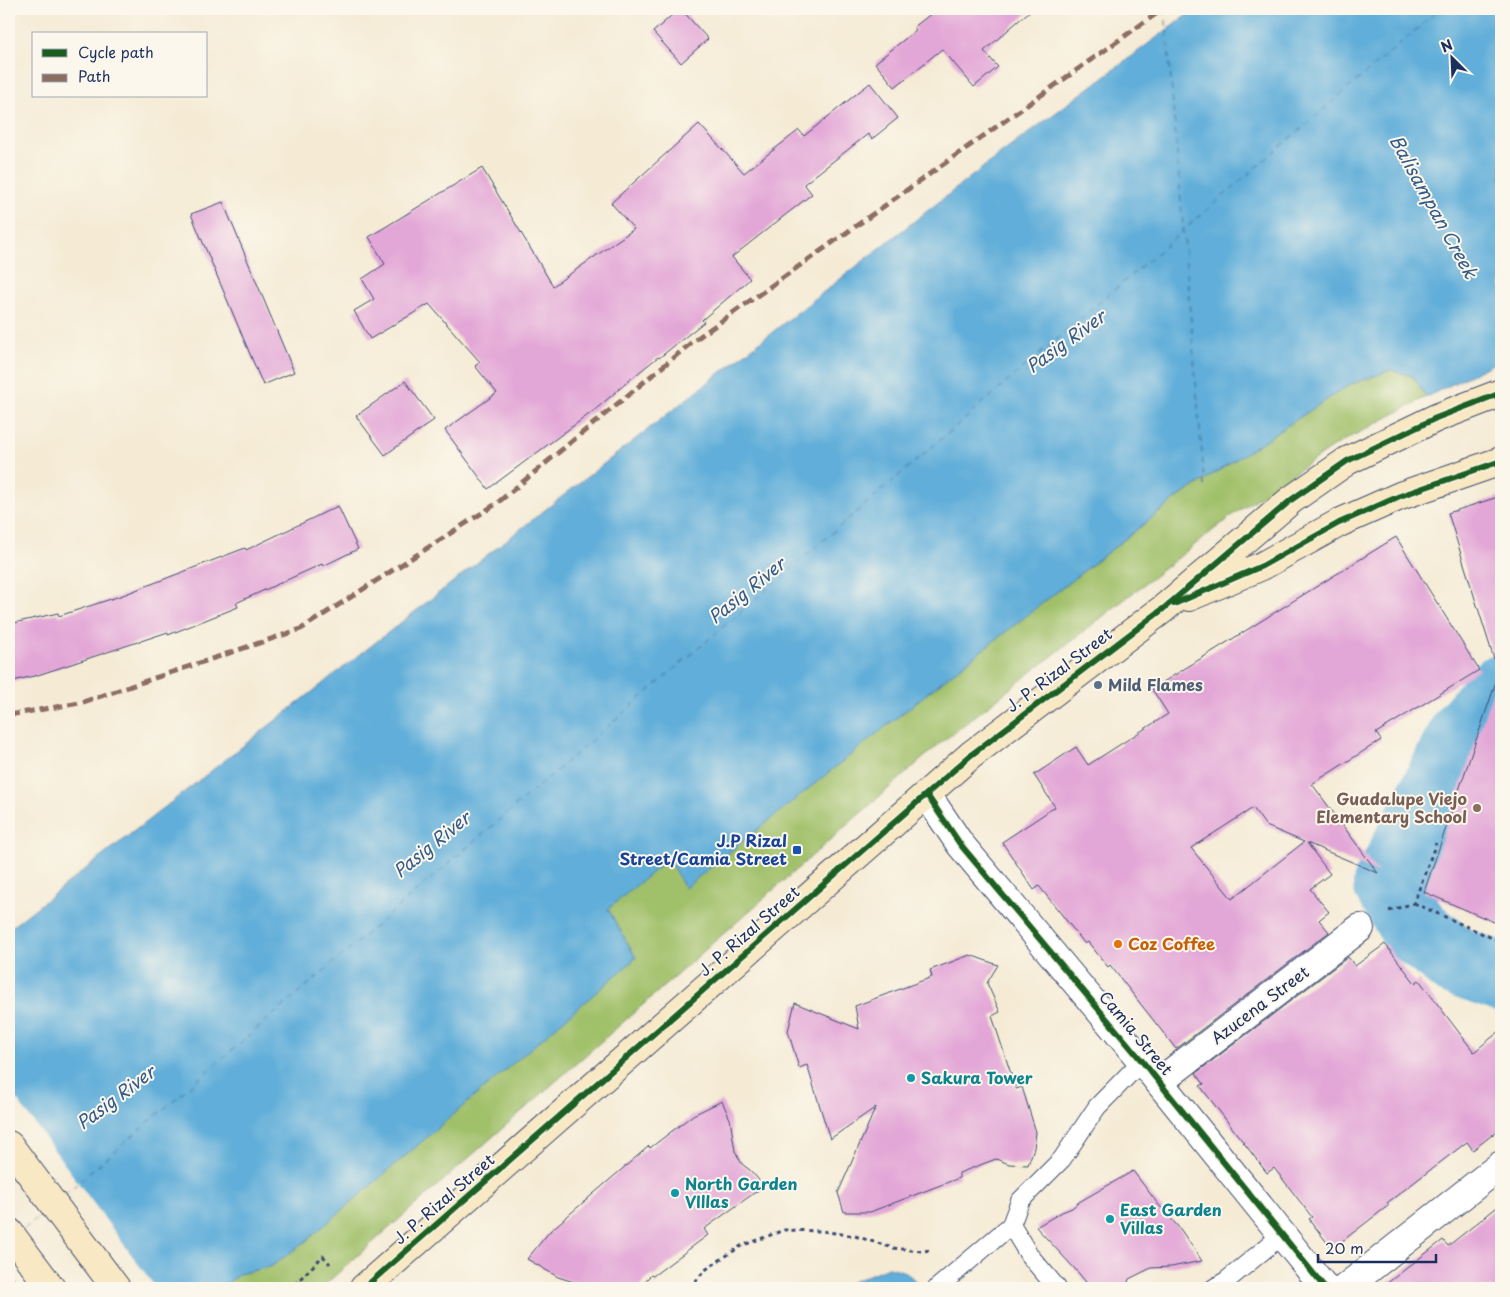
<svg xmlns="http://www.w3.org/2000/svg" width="1510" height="1297" viewBox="0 0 1510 1297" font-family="'Playpen Sans',sans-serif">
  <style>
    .green { fill: #a0c069; stroke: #5e7864 }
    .water { fill: #60aed9; stroke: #3e6e9c }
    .pier { fill: #f5ebd5 }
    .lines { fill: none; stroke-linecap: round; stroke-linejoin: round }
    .river { stroke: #60aed9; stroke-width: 70 }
    .ferry { stroke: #335b89; stroke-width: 1; stroke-dasharray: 6 5; stroke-linecap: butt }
    .building { fill: #e3a7d7; fill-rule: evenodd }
    .service-casing { stroke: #3c4b70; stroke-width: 20 }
    .minor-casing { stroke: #3c4b70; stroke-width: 30 }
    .secondary-casing { stroke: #3c4b70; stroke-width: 30 }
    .path { stroke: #3c4b70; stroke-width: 3; stroke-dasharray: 4 4; stroke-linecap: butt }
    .service { stroke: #fff; stroke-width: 18 }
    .minor { stroke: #fff; stroke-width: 28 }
    .secondary { stroke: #f8e8c3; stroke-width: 28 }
    .quiet { stroke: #8d6e63; stroke-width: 5; stroke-dasharray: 10 5; stroke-linecap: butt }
    .cycleway-casing { stroke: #fbf7ec; stroke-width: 9 }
    .cycleway { stroke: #1b5e20; stroke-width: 6 }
    .service-dot { fill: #5c6f8a; stroke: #fbf7ec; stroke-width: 2 }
    .education-dot { fill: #8d6e63; stroke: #fbf7ec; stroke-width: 2 }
    .transit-dot { fill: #1a4fb4; stroke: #fbf7ec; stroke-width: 2 }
    .food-dot { fill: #e8710a; stroke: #fbf7ec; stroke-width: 2 }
    .culture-dot { fill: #0f9aa8; stroke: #fbf7ec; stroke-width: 2 }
    .labels { text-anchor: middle; stroke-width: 4; stroke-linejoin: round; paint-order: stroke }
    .street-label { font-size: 16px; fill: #1b2f5e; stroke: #fbf7ec }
    .service-label { font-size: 16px; font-weight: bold; fill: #4e5e75; stroke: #fbf7ec; text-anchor: start }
    .education-label { font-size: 16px; font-weight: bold; fill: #785e54; stroke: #fbf7ec; text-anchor: end }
    .transit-label { font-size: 16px; font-weight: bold; fill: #164399; stroke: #fbf7ec; text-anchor: end }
    .food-label { font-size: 16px; font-weight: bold; fill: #c56008; stroke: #fbf7ec; text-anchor: start }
    .culture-label { font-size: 16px; font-weight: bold; fill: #0d838f; stroke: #fbf7ec; text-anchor: start }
    .water-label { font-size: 18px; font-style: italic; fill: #335b89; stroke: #fbf7ec }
  </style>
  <rect width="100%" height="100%" fill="#fbf7ec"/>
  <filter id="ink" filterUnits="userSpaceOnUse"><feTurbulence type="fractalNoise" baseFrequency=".02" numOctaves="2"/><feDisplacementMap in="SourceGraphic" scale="10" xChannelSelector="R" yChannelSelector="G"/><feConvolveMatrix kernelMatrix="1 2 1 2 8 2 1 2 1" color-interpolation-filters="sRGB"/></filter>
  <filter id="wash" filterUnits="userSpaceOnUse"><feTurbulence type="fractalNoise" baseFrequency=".0096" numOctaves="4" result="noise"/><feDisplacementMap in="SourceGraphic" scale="20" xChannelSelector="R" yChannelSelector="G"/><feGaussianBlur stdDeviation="1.12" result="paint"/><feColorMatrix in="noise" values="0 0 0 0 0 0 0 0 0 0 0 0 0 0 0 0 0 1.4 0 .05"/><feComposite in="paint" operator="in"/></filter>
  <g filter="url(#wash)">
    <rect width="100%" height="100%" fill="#f5ebd5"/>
    <path class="green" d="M 1391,370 L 1413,376 L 1426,397 L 1334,446 L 1234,514 L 938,745 L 321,1288 L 222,1288 L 239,1274 L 272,1266 L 636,958 L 608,909 L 668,858 L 685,887 L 945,679 L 1180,496 L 1349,385 Z"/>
    <g class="water">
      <path d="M 1195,9 L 1501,9 L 1501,360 L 1426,397 L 1413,376 L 1391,370 L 1349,385 L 1180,496 L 945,679 L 685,888 L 668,859 L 608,909 L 636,958 L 305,1242 L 272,1266 L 239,1274 L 222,1288 L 9,1288 L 9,929 L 995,158 Z"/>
      <path d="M 888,1267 C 902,1269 913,1275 920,1288 L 837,1288 Z"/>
    </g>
    <path class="pier" d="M 9,1089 L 156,1288 L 13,1288 L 9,1283 Z"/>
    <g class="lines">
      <path class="river" d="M 1501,689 L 1465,731 L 1388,884 L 1415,929 L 1455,961 L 1501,977"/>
      <g class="ferry">
        <path d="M 1165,9 L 1205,490"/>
        <path d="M 64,1195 L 1440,9"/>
        <path d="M 24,1229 L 44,1212"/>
      </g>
    </g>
    <g id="blocks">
      <g class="building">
        <path d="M 679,9 L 681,9 L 708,39 L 681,63 L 653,32 Z"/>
        <path d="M 937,9 L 1032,9 L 984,51 L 998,67 L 974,87 L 942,49 L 895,87 L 875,63 L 916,30 L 914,27 Z"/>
        <path d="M 870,83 L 898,118 L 872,139 L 868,134 L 804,184 L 812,194 L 732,257 L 750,279 L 702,320 L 704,322 L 659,358 L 658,357 L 632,378 L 596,409 L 488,489 L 445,430 L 497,393 L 475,366 L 480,362 L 429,304 L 370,339 L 354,311 L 374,299 L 362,279 L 385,264 L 369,237 L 482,168 L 553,286 L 634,229 L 611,203 L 699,124 L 744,173 L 799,130 L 804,136 Z"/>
        <path d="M 223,202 L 294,372 L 263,385 L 191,214 Z"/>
        <path d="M 405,381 L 434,420 L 385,455 L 356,416 Z"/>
        <path d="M 1501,496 L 1501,658 L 1494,659 L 1448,513 Z"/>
        <path d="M 338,506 L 358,549 L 323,566 L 322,564 L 236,603 L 238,607 L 168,635 L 168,632 L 38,675 L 9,682 L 9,624 L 58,613 L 59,616 L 123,595 L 245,548 L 246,550 Z"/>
        <path d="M 1396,537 L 1479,670 L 1376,733 L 1381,740 L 1312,784 L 1378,873 L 1307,843 L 1330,874 L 1310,889 L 1329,912 L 1319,920 L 1329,932 L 1176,1049 L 1110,965 L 1108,967 L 1088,942 L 1085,944 L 1039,886 L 1034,890 L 1002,842 L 1055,807 L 1034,775 L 1076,747 L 1088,765 L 1168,714 L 1152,689 ZM 1253,808 L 1266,826 L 1304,842 L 1232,899 L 1191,848 Z"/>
        <path d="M 1496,682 L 1501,683 L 1501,925 L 1424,892 Z"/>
        <path d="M 1385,944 L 1415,983 L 1419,980 L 1474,1052 L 1501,1030 L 1501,1128 L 1473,1150 L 1467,1142 L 1387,1203 L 1389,1205 L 1332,1249 L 1309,1219 L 1312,1217 L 1274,1168 L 1267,1173 L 1200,1086 L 1204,1084 L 1196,1073 L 1348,957 L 1355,966 Z"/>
        <path d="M 970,955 L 998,965 L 987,983 L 1000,1012 L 992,1016 L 1016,1089 L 1022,1087 L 1036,1132 L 1034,1148 L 1028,1165 L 1009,1164 L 996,1159 L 959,1173 L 959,1178 L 870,1212 L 844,1212 L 838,1193 L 876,1107 L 830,1139 L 807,1065 L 799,1068 L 788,1031 L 795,1003 L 859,1029 L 855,1006 L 932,977 L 930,970 Z"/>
        <path d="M 722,1101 L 730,1119 L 735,1151 L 742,1164 L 751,1171 L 764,1186 L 704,1229 L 708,1235 L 653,1276 L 651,1275 L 638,1288 L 585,1288 L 580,1284 L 558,1277 L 527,1259 L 550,1231 L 649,1146 L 650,1148 L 693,1115 Z"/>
        <path d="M 1133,1171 L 1158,1204 L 1181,1230 L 1202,1261 L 1171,1267 L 1151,1268 L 1129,1279 L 1126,1288 L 1091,1288 L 1075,1269 L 1036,1227 L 1062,1212 L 1072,1208 L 1079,1202 Z"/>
        <path d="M 1501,1204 L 1501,1288 L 1381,1288 L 1443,1240 L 1448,1246 Z"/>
      </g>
    </g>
  </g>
  <g filter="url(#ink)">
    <use href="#blocks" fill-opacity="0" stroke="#3c4b70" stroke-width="1"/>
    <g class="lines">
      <defs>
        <g id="service">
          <path d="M 1011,1225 L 1029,1255 L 1057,1288"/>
          <path d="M 937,1288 L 1011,1225 L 1020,1201 L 1062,1159 L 1097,1107 L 1142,1061"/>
          <path d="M 1214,1288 L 1226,1281 L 1282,1235"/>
        </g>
        <g id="minor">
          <path d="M 927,795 L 960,844 L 1142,1061 L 1325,1288"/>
          <path d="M 1159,1082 L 1360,928"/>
          <path d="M 1345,1288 L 1501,1165"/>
        </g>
        <g id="secondary">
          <path d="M 1189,597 L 1262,566 L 1339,523 L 1400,496 L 1501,461"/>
          <path d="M 9,1145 L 116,1288"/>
          <path d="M 9,1232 L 51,1288"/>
          <path d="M 364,1288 L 971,755 L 1163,609 L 1291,500 L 1347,461 L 1436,418 L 1501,393"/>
        </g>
      </defs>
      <use href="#service" class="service-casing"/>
      <use href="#minor" class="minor-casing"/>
      <use href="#secondary" class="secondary-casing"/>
      <g class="path">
        <path d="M 1414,903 L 1501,942"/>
        <path d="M 1389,911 L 1414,903 L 1436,843"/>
        <path d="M 279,1288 L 294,1285 L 323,1256 L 330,1264"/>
        <path d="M 690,1288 L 705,1270 L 741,1246 L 784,1230 L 822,1231 L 855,1236 L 893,1248 L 921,1251 L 933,1250"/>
      </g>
      <use href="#service" class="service"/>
      <use href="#minor" class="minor"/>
      <use href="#secondary" class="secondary"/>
      <g class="quiet">
        <path d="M 9,715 L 80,703 L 301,629 L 496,504 L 696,339 L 1163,9"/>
        <path d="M 9,1276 L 18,1288"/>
      </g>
      <defs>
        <g id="cycleway">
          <path d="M 1174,604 L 1262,566 L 1339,523 L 1400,496 L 1501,461"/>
          <path d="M 927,795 L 960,844 L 1142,1061 L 1325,1288"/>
          <path d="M 364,1288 L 971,755 L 1163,609 L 1291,500 L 1347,461 L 1436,418 L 1501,393"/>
        </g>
      </defs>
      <use href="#cycleway" class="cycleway-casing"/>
      <use href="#cycleway" class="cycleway"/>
    </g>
  </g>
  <circle class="service-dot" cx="1098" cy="685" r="5"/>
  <circle class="education-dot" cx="1477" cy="808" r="5"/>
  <rect class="transit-dot" x="792" y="845" width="10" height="10" rx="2.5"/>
  <circle class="food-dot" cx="1118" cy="944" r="5"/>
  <g class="culture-dot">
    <circle cx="911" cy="1078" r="5"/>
    <circle cx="675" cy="1193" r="5"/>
    <circle cx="1110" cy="1219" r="5"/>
  </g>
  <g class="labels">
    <g class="street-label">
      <text transform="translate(1059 670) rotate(-37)" y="6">J. P. Rizal Street</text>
      <text transform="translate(749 931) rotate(-41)" y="6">J. P. Rizal Street</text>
      <text transform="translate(1260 1005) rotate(-37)" y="6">Azucena Street</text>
      <text transform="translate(1136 1033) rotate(50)" y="6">Camia Street</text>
      <text transform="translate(444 1199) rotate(-41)" y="6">J. P. Rizal Street</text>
    </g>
    <g class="service-label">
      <text x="1108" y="691">Mild Flames</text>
    </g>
    <g class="education-label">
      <text x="1467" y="805">Guadalupe Viejo<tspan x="1467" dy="18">Elementary School</tspan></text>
    </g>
    <g class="transit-label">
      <text x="787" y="847">J.P Rizal<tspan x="787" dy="18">Street/Camia Street</tspan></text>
    </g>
    <g class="food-label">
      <text x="1128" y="950">Coz Coffee</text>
    </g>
    <g class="culture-label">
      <text x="921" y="1084">Sakura Tower</text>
      <text x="685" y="1190">North Garden<tspan x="685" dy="18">VIllas</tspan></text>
      <text x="1120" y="1216">East Garden<tspan x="1120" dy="18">Villas</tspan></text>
    </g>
    <g class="water-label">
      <text transform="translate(1433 207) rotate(61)" y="6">Balisampan Creek</text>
      <text transform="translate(1066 342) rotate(-36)" y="6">Pasig River</text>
      <text transform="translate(747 591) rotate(-39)" y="6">Pasig River</text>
      <text transform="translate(432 845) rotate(-39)" y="6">Pasig River</text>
      <text transform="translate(116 1098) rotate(-37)" y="6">Pasig River</text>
    </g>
  </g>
  <rect width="1510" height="1297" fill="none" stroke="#fbf7ec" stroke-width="30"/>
  <rect x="32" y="32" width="175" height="65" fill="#fbf7ec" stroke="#a1a7b3"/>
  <rect x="42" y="49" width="25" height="8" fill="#1b5e20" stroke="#a1a7b3"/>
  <text x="78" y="58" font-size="15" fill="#1b2f5e">Cycle path</text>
  <rect x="42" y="74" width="25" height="8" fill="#8d6e63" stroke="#a1a7b3"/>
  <text x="78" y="82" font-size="15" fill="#1b2f5e">Path</text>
  <g transform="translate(1452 58) rotate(336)" stroke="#fbf7ec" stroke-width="4" paint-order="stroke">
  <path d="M0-4L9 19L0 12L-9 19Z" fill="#1b2f5e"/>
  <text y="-8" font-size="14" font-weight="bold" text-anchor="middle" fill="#1b2f5e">N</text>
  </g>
  <path d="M1318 1254v8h118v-8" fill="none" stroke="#1b2f5e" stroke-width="2.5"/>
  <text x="1325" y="1254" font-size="15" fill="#1b2f5e" stroke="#fbf7ec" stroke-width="4" paint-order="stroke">20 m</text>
</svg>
